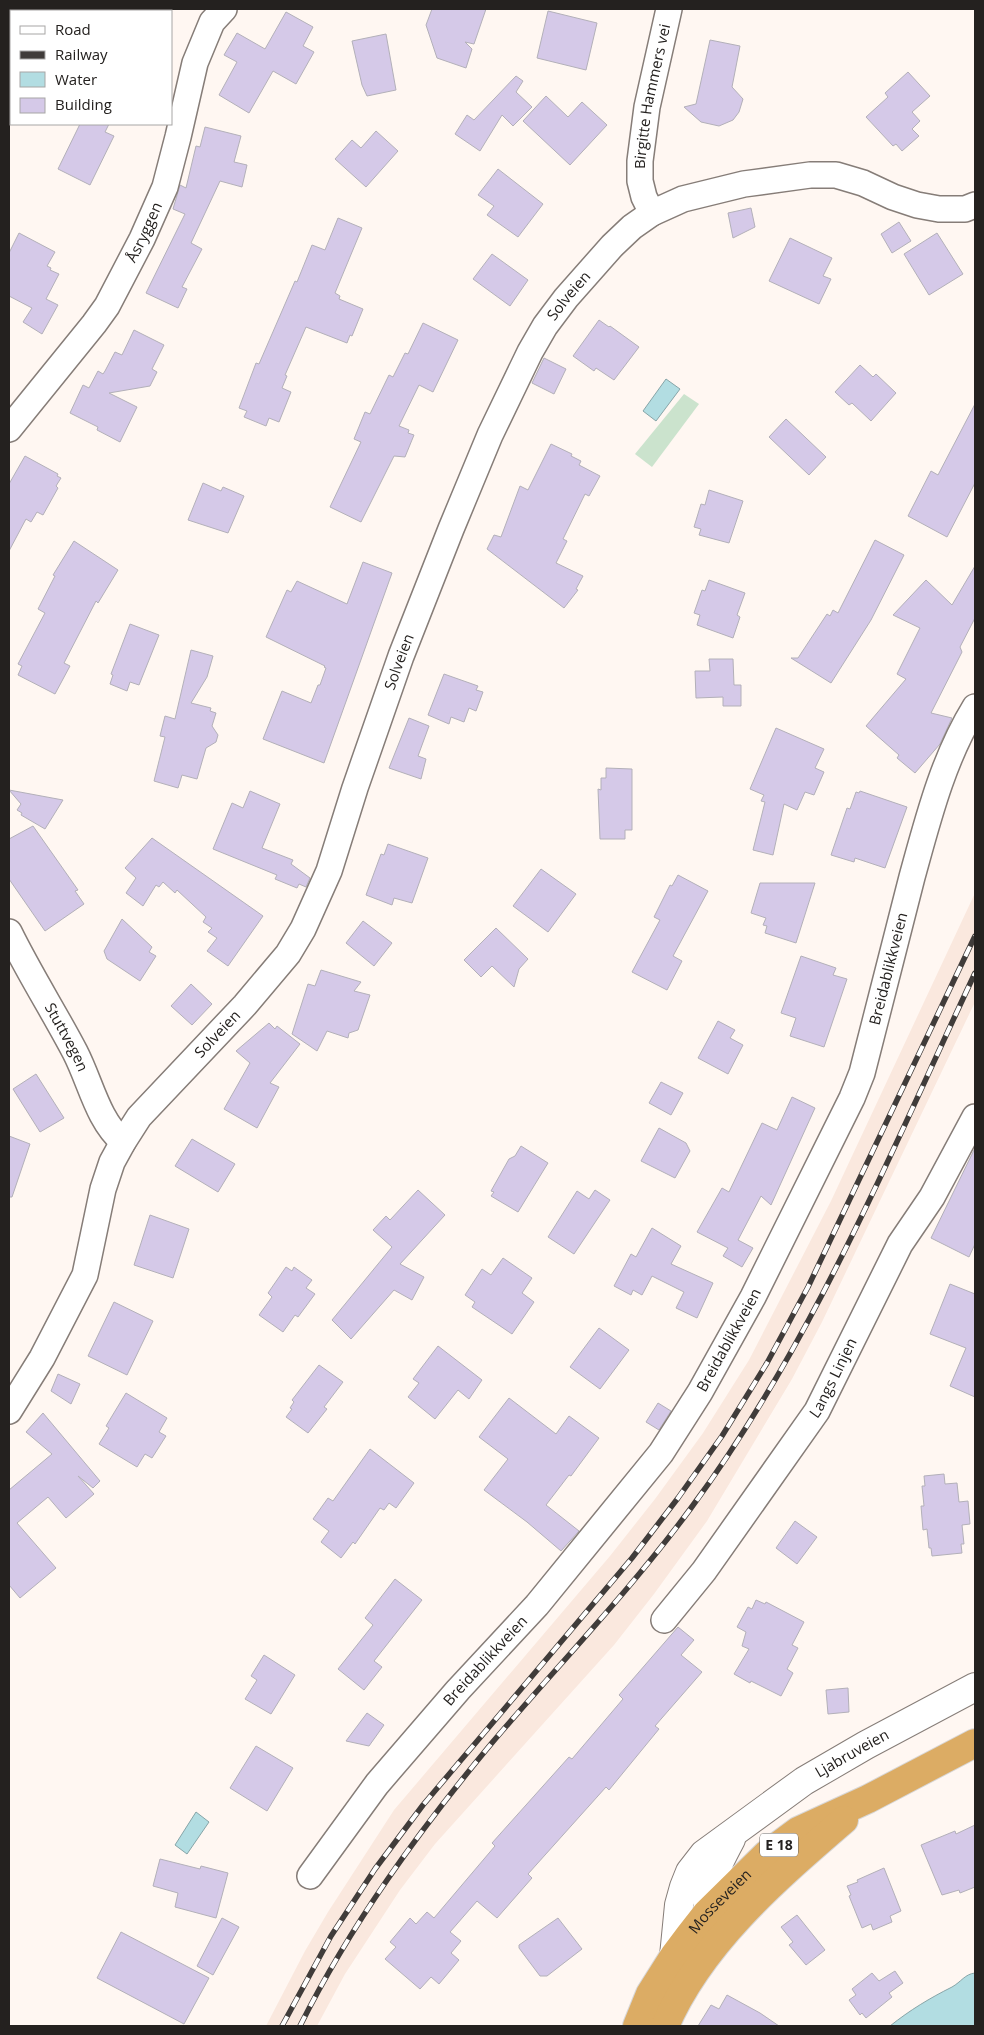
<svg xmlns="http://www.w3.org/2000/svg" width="984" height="2035" viewBox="0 0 984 2035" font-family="'Open Sans',sans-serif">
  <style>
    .built { fill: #fae8de }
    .green { fill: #cbe3cd }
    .water { fill: #b2dde2; stroke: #87a5a8 }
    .building { fill: #d5c9e8; stroke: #b3b0b9 }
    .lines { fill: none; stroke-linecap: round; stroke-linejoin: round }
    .minor-casing { stroke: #867d78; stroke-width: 28 }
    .tertiary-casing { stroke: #867d78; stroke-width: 30 }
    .trunk-casing { stroke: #d8d7d7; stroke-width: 30 }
    .minor { stroke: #fff; stroke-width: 25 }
    .tertiary { stroke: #fff; stroke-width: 28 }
    .trunk { stroke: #dcac64; stroke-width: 28 }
    .rail-casing { stroke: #403c3a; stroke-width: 5.5 }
    .rail { stroke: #fff; stroke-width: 4; stroke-dasharray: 11; stroke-linecap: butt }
    .labels { text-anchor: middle; stroke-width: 4; stroke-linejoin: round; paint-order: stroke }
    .shield { fill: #fff; stroke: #666462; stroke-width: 1 }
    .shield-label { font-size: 14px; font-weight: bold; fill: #24211f }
    .street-label { font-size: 15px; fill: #24211f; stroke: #fff }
  </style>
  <rect width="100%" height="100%" fill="#fff7f2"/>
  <path class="built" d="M 975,893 L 975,1002 L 822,1322 L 792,1379 L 707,1521 L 654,1594 L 614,1645 L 435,1844 L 400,1890 L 345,1974 L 317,2026 L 266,2026 L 305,1951 L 328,1912 L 394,1810 L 610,1556 L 655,1499 L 703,1433 L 749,1360 L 831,1201 Z"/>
  <path class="green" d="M 684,394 L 699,404 L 652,467 L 635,454 Z"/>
  <g class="water">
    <path d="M 666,379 L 680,389 L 656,421 L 643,411 Z"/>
    <path d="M 196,1812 L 209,1822 L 187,1854 L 175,1845 Z"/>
    <path d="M 975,1973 L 975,2026 L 890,2026 C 910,2010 930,1998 952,1987 C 961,1982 965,1974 975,1973 Z"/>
  </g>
  <g class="building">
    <path d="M 432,9 L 486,9 L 474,44 L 465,42 L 472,49 L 466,68 L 437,58 L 426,25 Z"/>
    <path d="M 548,11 L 597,23 L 586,70 L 537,58 Z"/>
    <path d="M 286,12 L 313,27 L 303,46 L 314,52 L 296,84 L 273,71 L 249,113 L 219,95 L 237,62 L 224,55 L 237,33 L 265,49 Z"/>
    <path d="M 386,34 L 396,90 L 367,96 L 362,85 L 352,41 Z"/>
    <path d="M 710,40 L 740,46 L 732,87 L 743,99 L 739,112 L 733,120 L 719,126 L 701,122 L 684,107 L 696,104 Z"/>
    <path d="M 908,72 L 930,96 L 912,112 L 920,121 L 912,129 L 919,136 L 902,151 L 896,144 L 893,146 L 866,117 L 888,97 L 885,93 Z"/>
    <path d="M 516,76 L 523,81 L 516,92 L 532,107 L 513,126 L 502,115 L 480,151 L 455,134 L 467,115 L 474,120 Z"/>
    <path d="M 546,96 L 568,117 L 582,102 L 607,125 L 570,165 L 523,121 Z"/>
    <path d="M 80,124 L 109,124 L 105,132 L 114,136 L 90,185 L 58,169 Z"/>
    <path d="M 205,127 L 241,136 L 234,162 L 247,165 L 242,187 L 220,181 L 191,243 L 202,249 L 182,287 L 187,289 L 178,308 L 146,293 L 185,214 L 173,209 L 180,185 L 186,188 L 196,146 L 200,147 Z"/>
    <path d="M 376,131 L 398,151 L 366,187 L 335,159 L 352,140 L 361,148 Z"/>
    <path d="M 498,169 L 543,204 L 518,237 L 487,215 L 494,206 L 478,195 Z"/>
    <path d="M 751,208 L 755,227 L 733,238 L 728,213 Z"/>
    <path d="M 338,218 L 362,228 L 335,293 L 340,296 L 339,299 L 363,309 L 352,336 L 350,335 L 347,343 L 306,327 L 285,375 L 287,376 L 282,388 L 291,392 L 279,422 L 269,418 L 266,426 L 244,417 L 247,411 L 239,408 L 256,363 L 259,364 L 295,281 L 297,282 L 312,245 L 325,250 Z"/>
    <path d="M 899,222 L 911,241 L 892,253 L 881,234 Z"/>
    <path d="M 19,233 L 55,252 L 47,266 L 51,268 L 50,270 L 59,274 L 46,299 L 58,305 L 42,334 L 23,322 L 32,308 L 9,296 L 9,253 Z"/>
    <path d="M 937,233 L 963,274 L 929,295 L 904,254 Z"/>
    <path d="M 790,238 L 832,258 L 823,276 L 831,279 L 819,304 L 769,281 Z"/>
    <path d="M 492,254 L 528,280 L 510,306 L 473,279 Z"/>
    <path d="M 599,320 L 609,327 L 610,326 L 639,347 L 614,380 L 596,368 L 594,371 L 573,356 Z"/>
    <path d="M 423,323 L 458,340 L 433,392 L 419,385 L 399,426 L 409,430 L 408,433 L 414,435 L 405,457 L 394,456 L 361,522 L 330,507 L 361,442 L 354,439 L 365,412 L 370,414 L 389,375 L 393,377 L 405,353 L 408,354 Z"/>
    <path d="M 134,330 L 164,345 L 152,369 L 157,372 L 150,386 L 109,393 L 137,407 L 120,442 L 97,430 L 98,427 L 70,413 L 83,385 L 89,388 L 98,371 L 103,374 L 105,371 L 115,352 L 122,355 Z"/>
    <path d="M 544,358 L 566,369 L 554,394 L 532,383 Z"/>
    <path d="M 860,365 L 873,377 L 876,374 L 896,393 L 871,421 L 852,403 L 849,405 L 835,392 Z"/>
    <path d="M 975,404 L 975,483 L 947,537 L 908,516 L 931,471 L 938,475 Z"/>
    <path d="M 786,419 L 826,457 L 809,475 L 769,437 Z"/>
    <path d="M 551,444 L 572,454 L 571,456 L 581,461 L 579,465 L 600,476 L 589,496 L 585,494 L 563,539 L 567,541 L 556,563 L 583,576 L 576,589 L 578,590 L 564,608 L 487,549 L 494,535 L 501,537 L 520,486 L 528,490 Z"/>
    <path d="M 25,456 L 58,474 L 57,476 L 61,478 L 56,486 L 58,488 L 43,515 L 37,512 L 31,522 L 26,519 L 9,551 L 9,484 Z"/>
    <path d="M 203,483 L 221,491 L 223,487 L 244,496 L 228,533 L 188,520 Z"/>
    <path d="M 709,490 L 743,501 L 729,543 L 699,535 L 701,529 L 694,527 L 701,504 L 705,505 Z"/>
    <path d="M 875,540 L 904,555 L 871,620 L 831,683 L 791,658 L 798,658 L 827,614 L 830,616 L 833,610 L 838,613 Z"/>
    <path d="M 74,541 L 118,570 L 98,603 L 96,601 L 64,663 L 70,666 L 55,694 L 18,675 L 22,666 L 18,664 L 45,613 L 38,609 L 55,576 L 53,575 Z"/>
    <path d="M 363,562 L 392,573 L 324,763 L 263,739 L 282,691 L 311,703 L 318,685 L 320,685 L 326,668 L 324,667 L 325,666 L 266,637 L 287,590 L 291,592 L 297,581 L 347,604 Z"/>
    <path d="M 975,566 L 975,618 L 960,647 L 962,652 L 931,713 L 952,718 L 940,744 L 915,773 L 897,758 L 899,755 L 866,726 L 906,679 L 897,674 L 920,628 L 893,615 L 926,580 L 952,605 Z"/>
    <path d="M 709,580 L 745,593 L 737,615 L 740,617 L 733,638 L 697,625 L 700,615 L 694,613 L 702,590 L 705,591 Z"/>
    <path d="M 130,624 L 159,635 L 139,685 L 130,682 L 127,691 L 110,684 L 113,675 L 111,674 Z"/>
    <path d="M 191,650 L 213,656 L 207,677 L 191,703 L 211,708 L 210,711 L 216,713 L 212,726 L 218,735 L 216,742 L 206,748 L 197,779 L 182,775 L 178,788 L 154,781 L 165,737 L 160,736 L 165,716 L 175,719 Z"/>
    <path d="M 709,659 L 733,659 L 734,685 L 741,685 L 741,706 L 723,706 L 723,697 L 696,698 L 695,671 L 710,671 Z"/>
    <path d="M 444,674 L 478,686 L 476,690 L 483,692 L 476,711 L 469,708 L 464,722 L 451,717 L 449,724 L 428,715 Z"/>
    <path d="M 409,718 L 429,726 L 418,756 L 426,759 L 421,779 L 389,768 Z"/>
    <path d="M 776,728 L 824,749 L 815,768 L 824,772 L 814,795 L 805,792 L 797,810 L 784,804 L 773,855 L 753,850 L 765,802 L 761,801 L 764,795 L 750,789 Z"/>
    <path d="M 606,768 L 632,769 L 632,830 L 625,830 L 625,839 L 600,839 L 598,789 L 601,790 L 601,778 L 606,778 Z"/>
    <path d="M 9,790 L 63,800 L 45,829 L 21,815 L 22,813 L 17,810 L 21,804 Z"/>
    <path d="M 250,791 L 280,804 L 262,848 L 293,860 L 291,864 L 310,878 L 306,887 L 299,884 L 297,888 L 275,879 L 277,875 L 213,849 L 232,803 L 243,808 Z"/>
    <path d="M 860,791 L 907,807 L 885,868 L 855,858 L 854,862 L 831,855 L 847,808 L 850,809 L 856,792 L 859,793 Z"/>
    <path d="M 33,826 L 78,890 L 75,891 L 84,904 L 45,931 L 9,879 L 9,839 Z"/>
    <path d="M 152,838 L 263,916 L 228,966 L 207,951 L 217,938 L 208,932 L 212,928 L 203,922 L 206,917 L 177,890 L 175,893 L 163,882 L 159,887 L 156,885 L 143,906 L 126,893 L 136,878 L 125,868 Z"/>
    <path d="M 388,844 L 428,858 L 412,903 L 394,898 L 392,905 L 366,895 L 381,854 L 384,855 Z"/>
    <path d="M 541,869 L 576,894 L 548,932 L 513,906 Z"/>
    <path d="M 678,875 L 708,891 L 673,956 L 682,961 L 667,990 L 632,972 L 660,920 L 654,917 L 670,885 L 672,886 Z"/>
    <path d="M 760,883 L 815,883 L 796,943 L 765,933 L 767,926 L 763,925 L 766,918 L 751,913 Z"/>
    <path d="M 122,919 L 152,947 L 149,952 L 156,956 L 140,981 L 107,959 L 104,951 Z"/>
    <path d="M 363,921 L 392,943 L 374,966 L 346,943 Z"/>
    <path d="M 496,928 L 528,959 L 519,969 L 514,987 L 492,966 L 481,977 L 464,960 Z"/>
    <path d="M 801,956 L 836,968 L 833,975 L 847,979 L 824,1047 L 790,1036 L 796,1018 L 781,1013 Z"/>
    <path d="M 321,970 L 361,982 L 354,991 L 370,995 L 358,1030 L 349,1033 L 348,1038 L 327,1031 L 317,1051 L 292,1034 L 308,984 L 315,986 Z"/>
    <path d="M 191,984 L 212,1004 L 192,1025 L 171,1006 Z"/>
    <path d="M 718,1021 L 735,1030 L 730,1038 L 743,1045 L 728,1074 L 698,1058 Z"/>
    <path d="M 269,1023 L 275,1029 L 277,1026 L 300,1044 L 270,1083 L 279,1087 L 257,1128 L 224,1109 L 250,1063 L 236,1051 Z"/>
    <path d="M 36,1074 L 64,1118 L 40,1132 L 13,1089 Z"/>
    <path d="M 661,1082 L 683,1093 L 671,1115 L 649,1103 Z"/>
    <path d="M 792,1097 L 815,1108 L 771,1205 L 761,1196 L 738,1240 L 753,1248 L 742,1267 L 723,1256 L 728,1248 L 697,1232 L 722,1188 L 729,1192 L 762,1123 L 777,1130 Z"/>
    <path d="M 659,1128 L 686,1143 L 690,1151 L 675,1178 L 641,1161 Z"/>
    <path d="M 9,1136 L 30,1144 L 12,1197 L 9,1197 Z"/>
    <path d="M 192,1139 L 235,1164 L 218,1192 L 175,1166 Z"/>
    <path d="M 521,1146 L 548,1163 L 518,1212 L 491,1196 L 494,1192 L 491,1191 L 509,1159 L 515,1156 Z"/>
    <path d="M 975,1148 L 975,1244 L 969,1257 L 931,1238 Z"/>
    <path d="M 418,1190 L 445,1215 L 400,1264 L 424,1277 L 412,1300 L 394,1290 L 351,1339 L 332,1320 L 392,1247 L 373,1230 L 386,1216 L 390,1220 Z"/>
    <path d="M 595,1190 L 610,1200 L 574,1254 L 548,1237 L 577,1191 L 589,1199 Z"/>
    <path d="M 150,1215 L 189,1229 L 173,1278 L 134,1265 Z"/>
    <path d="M 652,1228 L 681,1246 L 671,1264 L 713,1283 L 697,1318 L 676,1308 L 684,1292 L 652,1276 L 642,1295 L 633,1290 L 631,1295 L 614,1286 L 631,1254 L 636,1257 Z"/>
    <path d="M 503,1258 L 532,1278 L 522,1293 L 534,1302 L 512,1334 L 472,1307 L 475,1302 L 465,1295 L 482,1269 L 491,1275 Z"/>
    <path d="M 286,1267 L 292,1271 L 294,1267 L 312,1280 L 306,1288 L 315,1294 L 298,1317 L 295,1315 L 283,1332 L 259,1315 L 272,1297 L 268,1293 Z"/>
    <path d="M 950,1284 L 975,1294 L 975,1397 L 950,1386 L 966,1348 L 930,1334 Z"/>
    <path d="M 114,1302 L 153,1321 L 127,1375 L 88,1356 Z"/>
    <path d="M 599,1328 L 629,1350 L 600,1389 L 570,1367 Z"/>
    <path d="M 438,1346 L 482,1380 L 469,1399 L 458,1390 L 435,1419 L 408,1397 L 419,1383 L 413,1379 Z"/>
    <path d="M 319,1365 L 343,1382 L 324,1407 L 327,1409 L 308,1433 L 286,1417 L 292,1409 L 290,1408 L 294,1402 L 292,1400 Z"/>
    <path d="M 58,1374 L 80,1384 L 71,1404 L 51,1391 Z"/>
    <path d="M 126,1393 L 167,1418 L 159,1432 L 166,1436 L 152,1458 L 145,1454 L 137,1467 L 99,1444 L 109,1428 L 106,1426 Z"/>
    <path d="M 509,1398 L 556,1434 L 569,1416 L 599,1438 L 571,1476 L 569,1475 L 546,1505 L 579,1531 L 561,1551 L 527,1522 L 484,1490 L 508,1459 L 479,1437 Z"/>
    <path d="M 658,1403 L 671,1411 L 659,1430 L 646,1422 Z"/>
    <path d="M 43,1413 L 100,1481 L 93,1488 L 78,1476 L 94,1494 L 66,1518 L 48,1497 L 17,1523 L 56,1568 L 20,1598 L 9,1585 L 9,1490 L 52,1454 L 26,1432 Z"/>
    <path d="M 370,1449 L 414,1483 L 396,1508 L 389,1503 L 384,1510 L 380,1508 L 355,1544 L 353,1542 L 341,1558 L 321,1542 L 329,1531 L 313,1519 L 328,1498 L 333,1501 Z"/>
    <path d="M 944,1474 L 945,1484 L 957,1483 L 959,1502 L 968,1501 L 970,1524 L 962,1525 L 964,1544 L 961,1544 L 962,1553 L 932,1556 L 931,1548 L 929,1548 L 927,1529 L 923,1530 L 921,1506 L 924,1506 L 922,1486 L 925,1486 L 924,1476 Z"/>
    <path d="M 795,1521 L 817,1537 L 797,1564 L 776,1548 Z"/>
    <path d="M 395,1579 L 422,1600 L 374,1661 L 382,1667 L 364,1690 L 338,1669 L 373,1625 L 365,1618 Z"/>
    <path d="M 756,1600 L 765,1604 L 766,1602 L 804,1622 L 792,1645 L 798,1648 L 787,1669 L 793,1673 L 781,1696 L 751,1681 L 750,1683 L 734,1674 L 749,1649 L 742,1646 L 746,1632 L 737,1627 L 748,1607 L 752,1609 Z"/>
    <path d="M 678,1627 L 694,1640 L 681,1655 L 702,1672 L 655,1726 L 659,1729 L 609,1790 L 606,1787 L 528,1874 L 532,1878 L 497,1918 L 477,1901 L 450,1932 L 461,1941 L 451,1953 L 459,1960 L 439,1984 L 431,1977 L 420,1989 L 385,1959 L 396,1947 L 390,1942 L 410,1918 L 416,1924 L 427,1912 L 434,1918 L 495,1846 L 492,1843 L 569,1757 L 572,1759 L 623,1699 L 619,1695 Z"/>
    <path d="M 264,1655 L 295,1675 L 271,1714 L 245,1699 L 257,1680 L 251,1676 Z"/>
    <path d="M 848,1688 L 849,1712 L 828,1714 L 826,1690 Z"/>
    <path d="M 367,1713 L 384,1725 L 369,1746 L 346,1741 Z"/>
    <path d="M 256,1746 L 293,1768 L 267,1811 L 230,1788 Z"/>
    <path d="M 975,1825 L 975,1887 L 960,1893 L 959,1890 L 942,1895 L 921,1845 L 955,1831 L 956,1834 Z"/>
    <path d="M 160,1859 L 200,1869 L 201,1866 L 228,1873 L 216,1918 L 175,1907 L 178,1893 L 153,1886 Z"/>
    <path d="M 884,1868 L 901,1911 L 890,1916 L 892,1922 L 873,1930 L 871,1924 L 862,1928 L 849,1896 L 851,1895 L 847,1886 L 858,1882 L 857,1880 Z"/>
    <path d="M 797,1915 L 825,1950 L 806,1965 L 789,1945 L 793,1942 L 781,1927 Z"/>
    <path d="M 222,1918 L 239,1927 L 213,1975 L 197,1966 Z"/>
    <path d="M 558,1918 L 582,1949 L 547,1976 L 540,1976 L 519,1948 L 519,1945 Z"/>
    <path d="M 121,1932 L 209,1978 L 184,2024 L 97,1978 Z"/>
    <path d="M 895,1971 L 903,1983 L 889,1993 L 892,1997 L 866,2018 L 862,2013 L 860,2015 L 849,2000 L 856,1995 L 852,1989 L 872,1973 L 879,1981 Z"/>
    <path d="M 727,1995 L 760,2013 L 779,2026 L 698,2026 L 711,2005 L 719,2009 Z"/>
  </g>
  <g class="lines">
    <defs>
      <g id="minor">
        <path id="s1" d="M 652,213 L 644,197 L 640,181 L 640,161 L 647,107 L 669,9"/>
        <path id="s2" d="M 9,429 L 94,324 L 107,306 L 142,239 L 165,187 L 178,137 L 195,63 L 212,22 L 224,9"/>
        <path id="s3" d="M 9,932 C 29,973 54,1012 75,1052 C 91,1083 97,1119 123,1142"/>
        <path id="s4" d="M 9,1411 L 42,1358 L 85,1275 L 103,1189 L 112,1162 L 123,1142 L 139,1117 L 245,1005 L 288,954 L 303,929 L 329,871 L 355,788 L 401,656 L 451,529 L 490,435 L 530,352 L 545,326 L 566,298 L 612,246 L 632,227 L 652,213 L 683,199 L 744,184 L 810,175 L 836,175 L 863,183 L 893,197 L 917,205 L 939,209 L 965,209 L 975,205"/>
        <path id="s5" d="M 664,1620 L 704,1571 L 817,1411 L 900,1244 L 932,1197 L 975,1117"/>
        <path id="s6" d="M 310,1876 L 377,1784 L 458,1690 L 537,1605 L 661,1453 L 700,1392 L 753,1297 L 852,1098 L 862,1073 C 879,1008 895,942 912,877 C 928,819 943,759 975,707"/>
      </g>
      <g id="tertiary">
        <path d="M 711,1928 C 701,1892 715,1870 731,1839"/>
        <path id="s7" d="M 674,1956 L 679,1905 L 684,1887 L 690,1872 L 704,1854 L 804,1781 L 866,1745 L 975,1687"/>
      </g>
      <g id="trunk">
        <path id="s8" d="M 637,2026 L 650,1994 L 674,1956 L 689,1936 L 707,1913 L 767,1854 L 798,1831 L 868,1799 L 975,1743"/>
        <path d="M 665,2026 C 701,1942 777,1878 844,1820"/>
      </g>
    </defs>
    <use href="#minor" class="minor-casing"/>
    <use href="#tertiary" class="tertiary-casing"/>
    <use href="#trunk" class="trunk-casing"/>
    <use href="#minor" class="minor"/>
    <use href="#tertiary" class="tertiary"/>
    <use href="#trunk" class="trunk"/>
    <defs>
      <g id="rail">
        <path d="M 282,2026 L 331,1936 L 375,1869 L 423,1805 L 632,1558 L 678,1498 L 722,1436 L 767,1363 L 808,1287 L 975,936"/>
        <path d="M 300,2026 C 351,1924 418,1832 491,1744 C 558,1665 630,1591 691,1508 C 811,1346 890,1154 975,973"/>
      </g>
    </defs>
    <use href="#rail" class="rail-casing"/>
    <use href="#rail" class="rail"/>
  </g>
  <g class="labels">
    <rect class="shield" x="760" y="1833.5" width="38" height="23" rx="4"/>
    <g class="shield-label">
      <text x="779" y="1850">E 18</text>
    </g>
    <g class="street-label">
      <text dy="5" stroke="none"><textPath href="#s1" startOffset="120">Birgitte Hammers vei</textPath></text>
      <text dy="5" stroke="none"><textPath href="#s2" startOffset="240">Åsryggen</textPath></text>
      <text dy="5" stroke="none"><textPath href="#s4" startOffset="1264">Solveien</textPath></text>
      <text dy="5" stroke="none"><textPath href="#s4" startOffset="859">Solveien</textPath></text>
      <text dy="5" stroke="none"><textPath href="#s6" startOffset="1088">Breidablikkveien</textPath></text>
      <text dy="5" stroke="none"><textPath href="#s4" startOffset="439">Solveien</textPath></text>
      <text dy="5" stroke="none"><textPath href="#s3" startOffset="120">Stuttvegen</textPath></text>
      <text dy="5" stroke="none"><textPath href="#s6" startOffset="682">Breidablikkveien</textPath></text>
      <text dy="5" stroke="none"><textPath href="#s5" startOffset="296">Langs Linjen</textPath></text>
      <text dy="5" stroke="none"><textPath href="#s6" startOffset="278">Breidablikkveien</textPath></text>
      <text dy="5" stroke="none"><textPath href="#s7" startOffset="288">Ljabruveien</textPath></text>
      <text dy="5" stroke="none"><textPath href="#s8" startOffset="151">Mosseveien</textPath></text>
    </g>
  </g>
  <rect width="984" height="2035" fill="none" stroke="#24211f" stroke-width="20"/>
  <rect x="10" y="10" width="162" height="115" fill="#ffffff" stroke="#a7a6a5"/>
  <rect x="20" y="26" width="25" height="8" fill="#ffffff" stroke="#a7a6a5"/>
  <text x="55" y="35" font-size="15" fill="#24211f">Road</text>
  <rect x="20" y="51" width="25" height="8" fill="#403c3a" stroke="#a7a6a5"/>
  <text x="55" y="60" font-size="15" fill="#24211f">Railway</text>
  <rect x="20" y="72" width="25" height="15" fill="#b2dde2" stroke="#a7a6a5"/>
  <text x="55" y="85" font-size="15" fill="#24211f">Water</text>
  <rect x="20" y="98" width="25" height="15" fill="#d5c9e8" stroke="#a7a6a5"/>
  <text x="55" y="110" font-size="15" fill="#24211f">Building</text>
</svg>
